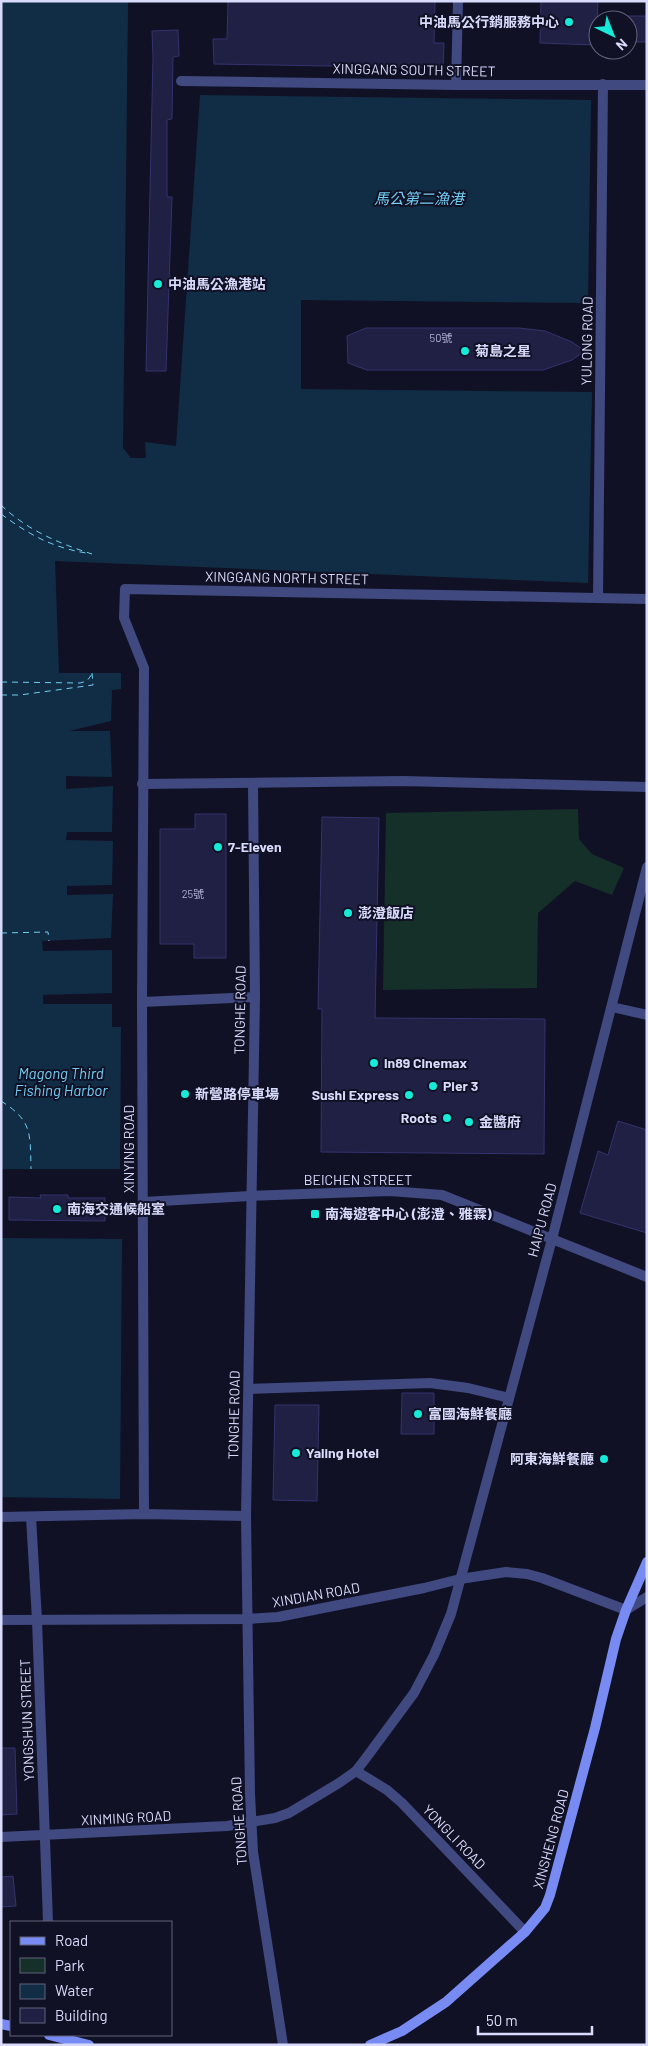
<svg xmlns="http://www.w3.org/2000/svg" width="648" height="2046" viewBox="0 0 648 2046" font-family="Barlow,'Noto Sans TC',sans-serif">
  <style>
    .green { fill: #152f29 }
    .water { fill: #112d45 }
    .lines { fill: none; stroke-linecap: round; stroke-linejoin: round }
    .ferry { stroke: #70cef3; stroke-width: 1; stroke-dasharray: 6 5; stroke-linecap: butt }
    .building { fill: #201f44; stroke: #34336e }
    .street { stroke: #404980; stroke-width: 10 }
    .secondary { stroke: #788bf3; stroke-width: 10 }
    .poi-dot { fill: #16ebda; stroke: #111125; stroke-width: 2 }
    .labels { text-anchor: middle; stroke-width: 4; stroke-linejoin: round; paint-order: stroke }
    .number-label { font-size: 11px; fill: #abacce }
    .poi-label { font-size: 14px; font-weight: bold; fill: #d9dbfc; stroke: #111125; text-anchor: start }
    .street-label { font-size: 14px; fill: #d9dbfc; stroke: #111125 }
    .water-label { font-size: 15px; font-style: italic; fill: #70cef3; stroke: #111125 }
  </style>
  <rect width="100%" height="100%" fill="#111125"/>
  <path class="green" d="M 578,809 L 579,839 L 592,854 L 624,868 L 612,895 L 575,881 L 538,913 L 537,988 L 383,990 L 386,813 Z"/>
  <g class="water">
    <path d="M 1,1 L 128,1 L 123,448 L 131,458 L 146,458 L 145,442 L 176,446 L 200,95 L 591,100 L 588,303 L 301,300 L 301,389 L 592,392 L 588,583 L 55,561 L 59,673 L 121,673 L 121,689 L 112,690 L 111,721 L 69,731 L 110,731 L 112,777 L 66,776 L 66,789 L 113,786 L 112,832 L 67,832 L 66,840 L 113,841 L 112,885 L 67,886 L 67,895 L 113,894 L 111,938 L 42,941 L 43,951 L 112,950 L 112,993 L 43,995 L 43,1004 L 112,1004 L 112,1027 L 121,1027 L 120,1169 L 1,1169 Z"/>
    <path d="M 1,1238 L 122,1239 L 120,1499 L 1,1497 Z"/>
  </g>
  <g class="lines">
    <g class="ferry">
      <path d="M 1,505 C 27,530 58,543 92,554"/>
      <path d="M 1,514 C 30,535 51,547 86,553"/>
      <path d="M 1,682 L 80,683 L 87,681 L 92,674"/>
      <path d="M 1,695 L 20,695 L 93,685 L 92,673"/>
      <path d="M 1,933 L 48,932 L 49,941"/>
      <path d="M 1,1101 C 33,1121 30,1134 31,1169"/>
    </g>
  </g>
  <g class="building">
    <path d="M 228,1 L 435,1 L 434,43 L 444,43 L 443,68 L 214,64 L 213,39 L 227,39 Z"/>
    <path d="M 541,1 L 598,1 L 596,45 L 540,43 Z"/>
    <rect x="628" y="16" width="19" height="26"/>
    <path d="M 178,30 L 179,56 L 173,57 L 172,119 L 167,120 L 167,197 L 172,197 L 166,371 L 146,371 L 153,57 L 152,31 Z"/>
    <path d="M 366,328 L 519,328 L 545,331 L 572,342 L 585,351 L 572,360 L 543,370 L 367,370 L 348,363 L 347,336 Z"/>
    <path d="M 195,814 L 226,814 L 226,958 L 194,958 L 194,944 L 160,944 L 160,829 L 195,829 Z"/>
    <path d="M 322,817 L 379,818 L 375,1018 L 545,1019 L 544,1154 L 321,1152 L 322,1009 L 318,1009 Z"/>
    <path d="M 618,1121 L 647,1130 L 647,1233 L 580,1213 L 598,1151 L 608,1155 Z"/>
    <path d="M 40,1195 L 68,1195 L 68,1198 L 105,1198 L 105,1221 L 9,1220 L 9,1197 L 41,1198 Z"/>
    <path d="M 402,1393 L 434,1393 L 434,1434 L 401,1434 Z"/>
    <path d="M 275,1405 L 319,1405 L 317,1501 L 273,1500 Z"/>
    <path d="M 1,1748 L 15,1748 L 17,1814 L 1,1815 Z"/>
    <path d="M 13,1876 L 16,1906 L 1,1907 L 1,1877 Z"/>
  </g>
  <g class="lines">
    <g class="street">
      <path d="M 181,81 L 456,85 L 647,85"/>
      <path d="M 456,85 L 458,1"/>
      <path d="M 598,598 L 603,84"/>
      <path d="M 142,784 L 403,781 L 647,787"/>
      <path d="M 253,784 L 255,997 L 246,1516 L 250,1794 L 253,1852 L 283,2045"/>
      <path d="M 142,1002 L 255,997"/>
      <path d="M 612,1007 L 647,1015"/>
      <path d="M 143,1202 L 250,1196 L 390,1191 L 442,1195 L 647,1277"/>
      <path d="M 249,1389 L 430,1383 L 468,1388 L 509,1398"/>
      <path d="M 144,1514 L 142,1002 L 144,668 L 124,618 L 125,589 L 647,599"/>
      <path d="M 1,1517 L 144,1514 L 246,1516"/>
      <path d="M 31,1517 L 37,1620 L 48,1922"/>
      <path d="M 1,1620 L 246,1619 L 278,1617 L 424,1588 L 460,1579 L 506,1572 L 527,1574 L 542,1578 L 626,1610 L 647,1597"/>
      <path d="M 356,1771 L 387,1790 L 402,1803 L 525,1932"/>
      <path d="M 1,1837 L 227,1826 L 275,1818 L 289,1813 L 339,1783 L 356,1771 L 366,1758 L 414,1693 L 434,1655 L 451,1614 L 552,1239 L 647,867"/>
    </g>
    <g class="secondary">
      <path d="M 1,2024 L 11,2026"/>
      <path d="M 49,2035 L 89,2045"/>
      <path d="M 370,2045 L 402,2031 L 446,2002 L 525,1932 L 545,1908 L 550,1895 L 595,1728 L 616,1639 L 626,1610 L 647,1562"/>
    </g>
  </g>
  <g class="poi-dot">
    <circle cx="569" cy="22" r="5"/>
    <circle cx="158" cy="284" r="5"/>
    <circle cx="465" cy="351" r="5"/>
    <circle cx="218" cy="847" r="5"/>
    <circle cx="348" cy="913" r="5"/>
    <circle cx="374" cy="1063" r="5"/>
    <circle cx="433" cy="1086" r="5"/>
    <circle cx="185" cy="1094" r="5"/>
    <circle cx="409" cy="1095" r="5"/>
    <circle cx="447" cy="1118" r="5"/>
    <circle cx="469" cy="1122" r="5"/>
    <circle cx="57" cy="1209" r="5"/>
    <rect x="310" y="1209" width="10" height="10" rx="2.5"/>
    <circle cx="418" cy="1414" r="5"/>
    <circle cx="296" cy="1453" r="5"/>
    <circle cx="604" cy="1459" r="5"/>
  </g>
  <g class="labels">
    <g class="number-label">
      <text x="441" y="342">50號</text>
      <text x="193" y="898">25號</text>
    </g>
    <g class="poi-label">
      <text x="559" y="27" text-anchor="end">中油馬公行銷服務中心</text>
      <text x="168" y="289">中油馬公漁港站</text>
      <text x="475" y="356">菊島之星</text>
      <text x="228" y="852">7-Eleven</text>
      <text x="358" y="918">澎澄飯店</text>
      <text x="384" y="1068">in89 Cinemax</text>
      <text x="443" y="1091">Pier 3</text>
      <text x="195" y="1099">新營路停車場</text>
      <text x="399" y="1100" text-anchor="end">Sushi Express</text>
      <text x="437" y="1123" text-anchor="end">Roots</text>
      <text x="479" y="1127">金醬府</text>
      <text x="67" y="1214">南海交通候船室</text>
      <text x="325" y="1219">南海遊客中心 (澎澄、雅霖)</text>
      <text x="428" y="1419">富國海鮮餐廳</text>
      <text x="306" y="1458">Yaling Hotel</text>
      <text x="594" y="1464" text-anchor="end">阿東海鮮餐廳</text>
    </g>
    <g class="street-label">
      <text transform="translate(414 70) rotate(1)" y="5">XINGGANG SOUTH STREET</text>
      <text transform="translate(587 341) rotate(-89)" y="5">YULONG ROAD</text>
      <text transform="translate(287 578) rotate(1)" y="5">XINGGANG NORTH STREET</text>
      <text transform="translate(240 1010) rotate(-89)" y="5">TONGHE ROAD</text>
      <text transform="translate(129 1149) rotate(-90)" y="5">XINYING ROAD</text>
      <text x="358" y="1185">BEICHEN STREET</text>
      <text transform="translate(542 1220) rotate(-75)" y="5">HAIPU ROAD</text>
      <text transform="translate(234 1415) rotate(-89)" y="5">TONGHE ROAD</text>
      <text transform="translate(316 1595) rotate(-10)" y="5">XINDIAN ROAD</text>
      <text transform="translate(27 1720) rotate(-92)" y="5">YONGSHUN STREET</text>
      <text transform="translate(126 1818) rotate(-3)" y="5">XINMING ROAD</text>
      <text transform="translate(239 1821) rotate(-94)" y="5">TONGHE ROAD</text>
      <text transform="translate(454 1837) rotate(46)" y="5">YONGLI ROAD</text>
      <text transform="translate(551 1839) rotate(-75)" y="5">XINSHENG ROAD</text>
    </g>
    <g class="water-label">
      <text x="419" y="204">馬公第二漁港</text>
      <text x="61" y="1079">Magong Third<tspan x="61" dy="17">Fishing Harbor</tspan></text>
    </g>
  </g>
  <rect width="648" height="2046" fill="none" stroke="#d9dbfc" stroke-width="5"/>
  <rect x="10" y="1921" width="162" height="115" fill="#111125" stroke="#61627b"/>
  <rect x="20" y="1937" width="25" height="8" fill="#788bf3" stroke="#61627b"/>
  <text x="55" y="1946" font-size="15" fill="#d9dbfc">Road</text>
  <rect x="20" y="1958" width="25" height="15" fill="#152f29" stroke="#61627b"/>
  <text x="55" y="1971" font-size="15" fill="#d9dbfc">Park</text>
  <rect x="20" y="1984" width="25" height="15" fill="#112d45" stroke="#61627b"/>
  <text x="55" y="1996" font-size="15" fill="#d9dbfc">Water</text>
  <rect x="20" y="2008" width="25" height="15" fill="#201f44" stroke="#61627b"/>
  <text x="55" y="2021" font-size="15" fill="#d9dbfc">Building</text>
  <g transform="translate(613 35) rotate(137)"><circle r="24" fill="#111125" stroke="#61627b"/>
  <path d="M0-4L9 19L0 12L-9 19Z" fill="#16ebda"/>
  <text y="-8" font-size="14" font-weight="bold" text-anchor="middle" fill="#d9dbfc">N</text>
  </g>
  <path d="M478 2026v8h114v-8" fill="none" stroke="#d9dbfc" stroke-width="2.5"/>
  <text x="486" y="2026" font-size="15" fill="#d9dbfc" stroke="#111125" stroke-width="4" paint-order="stroke">50 m</text>
</svg>
